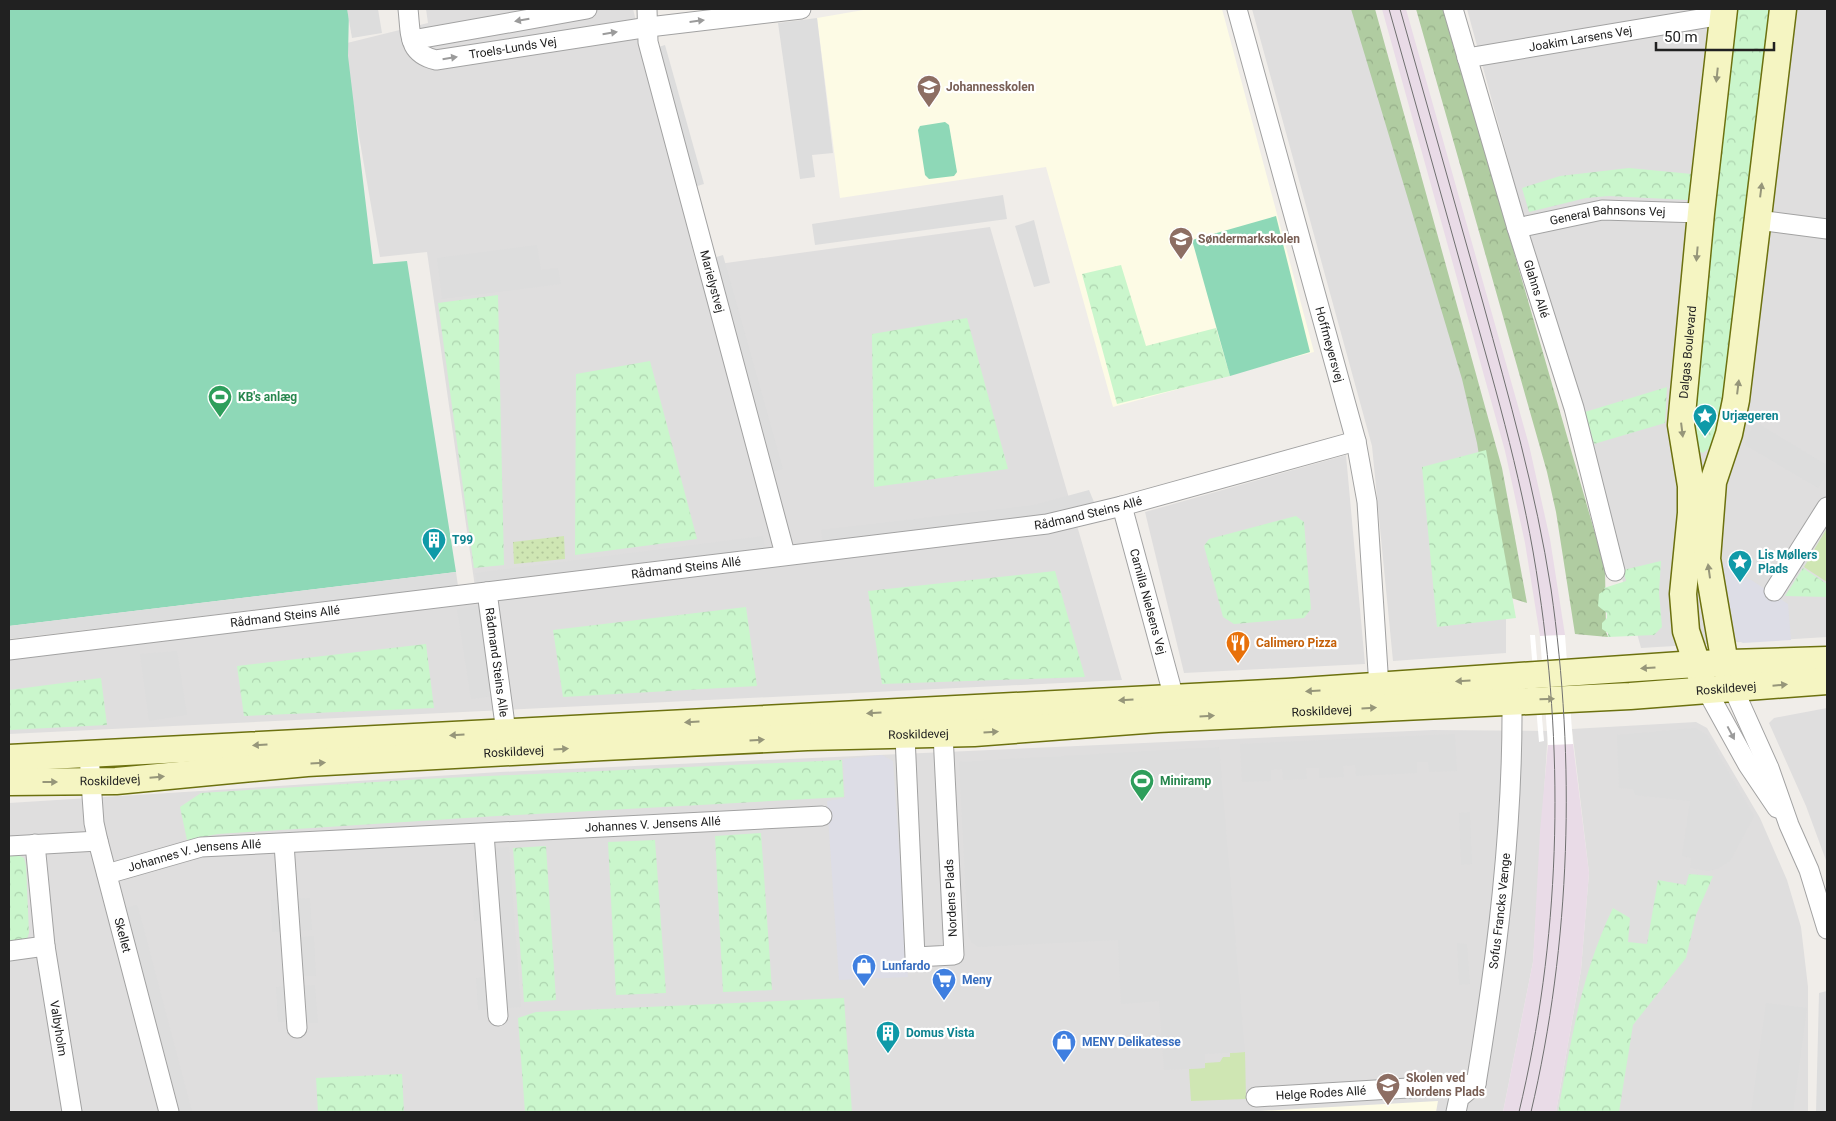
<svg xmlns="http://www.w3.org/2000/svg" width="1836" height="1121" viewBox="0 0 1836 1121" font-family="Roboto,sans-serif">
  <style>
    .residential { fill: #dfdede }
    .education { fill: #fdfbe5 }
    .railway { fill: #e9dbe7 }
    .grass { fill: url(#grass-dots) }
    .forest { fill: url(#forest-crowns) }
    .park { fill: url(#park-crowns) }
    .garden { fill: #cfe6b3 }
    .pitch { fill: #8ed8b7 }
    .parking { fill: #ddd }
    .plaza { fill: #dddde6 }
    .pier { fill: #fff }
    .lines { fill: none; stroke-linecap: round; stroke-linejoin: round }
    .street-casing { stroke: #a2a2a2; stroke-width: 21 }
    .secondary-casing { stroke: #6c710f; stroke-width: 29 }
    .street { stroke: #fff; stroke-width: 19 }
    .secondary { stroke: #f5f5c2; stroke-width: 26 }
    .tram { stroke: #6f6f6f; stroke-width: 1 }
    .oneway { fill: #9b9b9b }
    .oneway2 { fill: #96967a }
    .labels { text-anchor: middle; stroke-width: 4.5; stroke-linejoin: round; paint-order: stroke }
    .street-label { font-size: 12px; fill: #212121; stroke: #fff }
    .education-label { font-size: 12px; font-weight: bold; fill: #785e54; stroke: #fff; text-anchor: start }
    .leisure-label { font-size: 12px; font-weight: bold; fill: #27864d; stroke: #fff; text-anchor: start }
    .culture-label { font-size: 12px; font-weight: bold; fill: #0d838f; stroke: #fff; text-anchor: start }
    .food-label { font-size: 12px; font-weight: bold; fill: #c56008; stroke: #fff; text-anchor: start }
    .shop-label { font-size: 12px; font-weight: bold; fill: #366cbe; stroke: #fff; text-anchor: start }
  </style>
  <defs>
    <pattern id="grass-dots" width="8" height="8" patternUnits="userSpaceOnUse" patternTransform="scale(1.25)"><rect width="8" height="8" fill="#cfe6b3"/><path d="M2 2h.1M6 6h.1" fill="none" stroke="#b1c59a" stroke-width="1.8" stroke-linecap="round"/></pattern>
    <pattern id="forest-crowns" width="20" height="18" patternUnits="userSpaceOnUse" patternTransform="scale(1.25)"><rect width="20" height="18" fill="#b0cca1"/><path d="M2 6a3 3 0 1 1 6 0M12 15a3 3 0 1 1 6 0" fill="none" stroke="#97af8a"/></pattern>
    <pattern id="park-crowns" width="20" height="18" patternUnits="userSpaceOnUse" patternTransform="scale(1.25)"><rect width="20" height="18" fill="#caf6cc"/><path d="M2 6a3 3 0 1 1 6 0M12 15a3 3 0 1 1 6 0" fill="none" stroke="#add3af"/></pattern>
  </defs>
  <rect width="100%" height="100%" fill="#f0ede9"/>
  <g class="residential">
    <path d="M 426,9 L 633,9 L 697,267 L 990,227 L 1122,680 L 9,734 L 9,659 L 477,601 L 427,252 L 380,257 L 343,44 L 428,23 Z"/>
    <path d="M 1252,9 L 1361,9 L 1474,403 L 1506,601 L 1506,653 L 1393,661 L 1372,446 Z"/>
    <path d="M 1467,9 L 1827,9 L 1827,637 L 1641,648 Z"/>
    <path d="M 1346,455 L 1365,664 L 1184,673 L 1145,512 Z"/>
    <path d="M 1827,708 L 1827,863 L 1806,806 L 1769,723 L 1774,718 Z"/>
    <path d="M 1696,722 L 1707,728 L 1760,818 L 1787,880 L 1801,927 L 1808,987 L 1808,1112 L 1556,1112 L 1581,970 L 1589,873 L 1572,729 Z"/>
    <path d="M 1433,730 L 1548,731 L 1533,962 L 1503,1112 L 9,1112 L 9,803 L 500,772 Z"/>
  </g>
  <g class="education">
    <path d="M 869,9 L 1222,9 L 1314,352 L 1113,407 L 1046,167 L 840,198 L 817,18 Z"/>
    <path d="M 1438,1101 L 1436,1112 L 1241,1112 Z"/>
  </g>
  <g class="railway">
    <path d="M 1382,9 L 1406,9 L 1529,445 L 1550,539 L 1565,635 L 1540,636 L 1525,543 L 1505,451 Z"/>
    <path d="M 1573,744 L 1589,873 L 1581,970 L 1556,1112 L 1503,1112 L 1533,962 L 1540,831 L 1548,745 Z"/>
  </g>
  <path class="grass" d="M 564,536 L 565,559 L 514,564 L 513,542 Z"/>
  <g class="forest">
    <path d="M 1351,9 L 1375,9 L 1502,468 L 1527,603 L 1502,595 L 1477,443 L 1462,379 Z"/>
    <path d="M 1416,9 L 1444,9 L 1605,568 L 1606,632 L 1608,637 L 1575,634 L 1556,512 L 1547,472 Z"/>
  </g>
  <g class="park">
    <path d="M 1736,9 L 1770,9 L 1723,415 L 1713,445 L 1703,453 L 1698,451 L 1690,411 Z"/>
    <path d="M 1629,168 L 1692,174 L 1688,200 L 1609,196 L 1586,198 L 1529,212 L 1522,188 L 1560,176 Z"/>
    <path d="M 1121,265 L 1146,346 L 1216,328 L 1230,376 L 1117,404 L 1082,274 Z"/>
    <path d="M 498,295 L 504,565 L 474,568 L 438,303 Z"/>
    <path d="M 967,318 L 1008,469 L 874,487 L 872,334 Z"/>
    <path d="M 650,361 L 697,539 L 575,555 L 576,374 Z"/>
    <path d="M 1667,387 L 1665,423 L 1594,444 L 1585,412 Z"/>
    <path d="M 1486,450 L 1516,618 L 1437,627 L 1422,467 Z"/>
    <path d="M 1296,516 L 1304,522 L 1311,609 L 1304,618 L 1234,624 L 1223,617 L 1204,546 L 1209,539 Z"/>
    <path d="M 1661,561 L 1659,592 L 1662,627 L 1654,635 L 1608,637 L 1608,633 L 1602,629 L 1602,623 L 1607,618 L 1607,613 L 1598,606 L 1599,594 L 1605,590 L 1604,588 L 1626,581 L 1623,570 Z"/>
    <path d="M 1803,568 L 1827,584 L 1827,597 L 1785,596 Z"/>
    <path d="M 1055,571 L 1085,677 L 882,684 L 868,591 Z"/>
    <path d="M 746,607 L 757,686 L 563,697 L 553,630 Z"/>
    <path d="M 426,644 L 434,708 L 244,716 L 237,666 Z"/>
    <path d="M 101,678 L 107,725 L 9,730 L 9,690 Z"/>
    <path d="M 842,760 L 844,797 L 497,816 L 218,834 L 187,840 L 180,807 L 201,793 L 423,779 Z"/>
    <path d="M 761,833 L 772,990 L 723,992 L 715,836 Z"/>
    <path d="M 655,840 L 666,993 L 616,995 L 608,842 Z"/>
    <path d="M 546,846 L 556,1000 L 524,1002 L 513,848 Z"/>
    <path d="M 16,854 L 24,858 L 26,865 L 29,933 L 27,939 L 9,942 L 9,855 Z"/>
    <path d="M 1689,874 L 1713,876 L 1696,915 L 1686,958 L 1633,1025 L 1619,1112 L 1558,1112 C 1571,1041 1581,974 1613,908 L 1630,918 L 1628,942 L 1647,944 L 1658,880 L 1686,885 Z"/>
    <path d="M 844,998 L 852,1112 L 525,1112 L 518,1018 L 536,1012 Z"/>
    <path d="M 402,1074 L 404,1112 L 318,1112 L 316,1078 Z"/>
  </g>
  <g class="garden">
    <path d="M 1827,528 L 1827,582 L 1804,567 Z"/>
    <path d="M 1245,1052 L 1246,1099 L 1191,1101 L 1189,1069 L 1205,1068 L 1205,1063 L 1220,1062 L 1223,1057 L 1230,1057 L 1230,1053 Z"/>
  </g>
  <g class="pitch">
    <path d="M 9,9 L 349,9 L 348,56 L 373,264 L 407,261 L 456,572 L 9,626 Z"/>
    <path d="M 945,122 L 949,125 L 957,172 L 954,176 L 929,179 L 925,175 L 918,130 L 920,126 Z"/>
    <path d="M 1276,216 L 1310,352 L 1230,376 L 1192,240 Z"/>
  </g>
  <g class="parking">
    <path d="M 347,9 L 378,9 L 382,33 L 352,38 Z"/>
    <path d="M 817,18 L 833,153 L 812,155 L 815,177 L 800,179 L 778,23 Z"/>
    <path d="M 665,45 L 704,184 L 694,187 L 655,48 Z"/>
    <path d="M 1003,195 L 1007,219 L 815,245 L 812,224 Z"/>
    <path d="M 1034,220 L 1050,283 L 1034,287 L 1015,226 Z"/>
    <path d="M 537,245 L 541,270 L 558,268 L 561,284 L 442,299 L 437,258 Z"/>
    <path d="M 723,255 L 783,469 L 771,472 L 713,258 Z"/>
    <path d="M 1754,421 L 1827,465 L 1827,474 L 1818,488 L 1745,445 Z"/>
    <path d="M 1089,490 L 1099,514 L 824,552 L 821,530 L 1034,505 Z"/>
    <path d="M 763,536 L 767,559 L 479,596 L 475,573 Z"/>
    <path d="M 456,572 L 458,586 L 9,639 L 9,626 Z"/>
    <path d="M 482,605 L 494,696 L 471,699 L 457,609 Z"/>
    <path d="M 177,651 L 187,715 L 149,721 L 140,654 Z"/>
    <path d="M 1695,728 L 1707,735 L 1754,816 L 1730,861 L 1717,869 L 1708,871 L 1690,868 L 1691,858 L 1682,856 L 1690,801 L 1635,795 L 1633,789 L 1619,788 L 1617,735 Z"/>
    <path d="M 1455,734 L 1457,771 L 1429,772 L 1428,762 L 1417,762 L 1417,773 L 1356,776 L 1355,765 L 1343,766 L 1344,777 L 1319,778 L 1319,768 L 1306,768 L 1307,779 L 1283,780 L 1282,769 L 1271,770 L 1271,781 L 1242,782 L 1240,744 Z"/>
    <path d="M 1219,747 L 1245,1052 L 1205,1054 L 1205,1068 L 1164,1070 L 1159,1001 L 1121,1004 L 1118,940 L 978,947 L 971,942 L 968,934 L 959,762 Z"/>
    <path d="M 1470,812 L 1472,864 L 1461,865 L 1459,813 Z"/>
    <path d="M 509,847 L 521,1007 L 478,1010 L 476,978 L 488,977 L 484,920 L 474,921 L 472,890 L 499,888 L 496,848 Z"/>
    <path d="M 310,898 L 312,930 L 272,932 L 271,900 Z"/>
    <path d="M 137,905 L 142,922 L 192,1112 L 166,1112 L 114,911 Z"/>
    <path d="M 314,936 L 316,976 L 292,976 L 289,938 Z"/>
    <path d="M 1457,943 L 1467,944 L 1470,984 L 1459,985 Z"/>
    <path d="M 315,985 L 318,1023 L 278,1022 L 276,987 Z"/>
    <path d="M 1827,991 L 1827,1112 L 1816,1112 L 1819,993 Z"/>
    <path d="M 1766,1003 L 1807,1008 L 1793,1112 L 1751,1112 Z"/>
  </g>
  <g class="plaza">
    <path d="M 1722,561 L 1788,604 L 1791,640 L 1743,643 L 1734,639 Z"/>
    <path d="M 882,755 L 893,761 L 908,977 L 839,980 L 827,801 L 845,798 L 843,759 Z"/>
  </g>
  <g class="pier">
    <path d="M 1530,635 L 1535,635 L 1544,741 L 1539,742 Z"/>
    <path d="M 1565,635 L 1573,744 L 1548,745 L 1540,636 Z"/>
  </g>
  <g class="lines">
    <defs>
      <g id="street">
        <path id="s1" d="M 408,9 C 411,34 407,53 436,60 L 649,27 L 801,9"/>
        <path id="s2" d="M 647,9 L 648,42 L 785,554"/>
        <path id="s3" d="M 1237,9 L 1356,441 L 1367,502 L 1379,687"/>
        <path id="s4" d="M 1453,9 L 1517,228 L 1574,408 L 1615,571"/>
        <path d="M 412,40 L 587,9"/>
        <path id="s5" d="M 1467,58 L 1723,15"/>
        <path d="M 1758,220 L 1827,229"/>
        <path id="s6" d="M 1517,228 L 1602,210 L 1701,213"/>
        <path id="s7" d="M 1122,506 L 1174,698"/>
        <path d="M 1774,591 L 1827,507"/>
        <path id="s8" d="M 487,592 L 506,732"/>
        <path id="s9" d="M 9,650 L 1047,524 L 1122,506 L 1356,441"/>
        <path d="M 1733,688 L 1769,768 L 1789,825 L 1809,870 L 1827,929"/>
        <path d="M 1707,691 L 1748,765 L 1777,808"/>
        <path d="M 923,711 L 943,734 L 954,955 L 915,957 L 905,736 Z"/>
        <path id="s10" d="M 89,755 L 94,823 L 98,841 L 169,1112"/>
        <path d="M 484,834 L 498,1016"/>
        <path id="s11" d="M 35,844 L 45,946 L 72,1112"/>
        <path d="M 284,844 L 297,1028"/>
        <path d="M 9,846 L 98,841"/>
        <path id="s12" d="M 107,874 L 201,847 L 822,816"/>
        <path d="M 9,951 L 45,946"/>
        <path id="s13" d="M 1256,1097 L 1476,1084"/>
        <path id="s14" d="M 1456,1112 L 1459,1098 L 1476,1084 C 1497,957 1513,829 1512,701"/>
      </g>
      <g id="secondary">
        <path id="s15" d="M 1702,679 L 1686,631 L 1683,594 L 1691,513 L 1691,486 L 1681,425 L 1701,213 L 1724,9"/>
        <path d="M 1730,680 L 1725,664 L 1707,559 L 1713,482 L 1729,434 L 1736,400 L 1783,9"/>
        <path d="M 9,758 L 1287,692 L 1696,664 L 1827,660"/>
        <path id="s16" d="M 9,782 L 116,781 L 307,763 L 603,747 L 807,737 L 974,733 L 1158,719 L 1630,696 L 1827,681"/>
      </g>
    </defs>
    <use href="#street" class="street-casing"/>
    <use href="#secondary" class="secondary-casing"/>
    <use href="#street" class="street"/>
    <use href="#secondary" class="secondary"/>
    <g class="tram">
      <path d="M 1389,9 C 1416,105 1443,201 1470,298 C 1497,394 1525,490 1539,589 C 1565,763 1560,941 1519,1112"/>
      <path d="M 1400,9 C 1428,107 1455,205 1483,303 C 1509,398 1536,492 1551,589 C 1576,762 1571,942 1531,1112"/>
    </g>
  </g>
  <defs><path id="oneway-solid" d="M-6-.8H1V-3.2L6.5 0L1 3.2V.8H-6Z" transform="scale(1.25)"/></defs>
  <g class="oneway">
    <use href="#oneway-solid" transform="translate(522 20) rotate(170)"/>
    <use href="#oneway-solid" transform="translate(697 21) rotate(-7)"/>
    <use href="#oneway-solid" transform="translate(610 33) rotate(-9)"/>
    <use href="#oneway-solid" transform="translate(450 58) rotate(-9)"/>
    <use href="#oneway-solid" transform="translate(1731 733) rotate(62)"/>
  </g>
  <g class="oneway2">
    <use href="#oneway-solid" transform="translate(1717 75) rotate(96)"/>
    <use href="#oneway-solid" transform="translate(1761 190) rotate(-83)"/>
    <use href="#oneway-solid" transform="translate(1697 254) rotate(95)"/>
    <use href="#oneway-solid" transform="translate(1738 387) rotate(-83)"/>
    <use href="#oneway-solid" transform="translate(1682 430) rotate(83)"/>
    <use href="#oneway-solid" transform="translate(1709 571) rotate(-98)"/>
    <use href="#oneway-solid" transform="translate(1648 668) rotate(176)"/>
    <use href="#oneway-solid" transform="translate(1463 681) rotate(176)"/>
    <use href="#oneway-solid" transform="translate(1780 685) rotate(-5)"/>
    <use href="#oneway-solid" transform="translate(1313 691) rotate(177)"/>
    <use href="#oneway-solid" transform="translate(1547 699) rotate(-2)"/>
    <use href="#oneway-solid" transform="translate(1126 700) rotate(177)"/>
    <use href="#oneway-solid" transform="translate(1369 708) rotate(-3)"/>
    <use href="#oneway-solid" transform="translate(874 713) rotate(177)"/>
    <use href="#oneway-solid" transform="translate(1207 716) rotate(-3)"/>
    <use href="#oneway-solid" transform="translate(692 722) rotate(177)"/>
    <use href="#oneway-solid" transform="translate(991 732) rotate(-4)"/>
    <use href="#oneway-solid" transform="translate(457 735) rotate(177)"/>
    <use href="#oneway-solid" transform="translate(757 740) rotate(-4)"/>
    <use href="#oneway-solid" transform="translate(260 745) rotate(177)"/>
    <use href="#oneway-solid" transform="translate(561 749) rotate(-3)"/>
    <use href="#oneway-solid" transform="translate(318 763) rotate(-3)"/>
    <use href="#oneway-solid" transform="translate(157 777) rotate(-5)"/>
    <use href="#oneway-solid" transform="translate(50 782)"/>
  </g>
  <defs>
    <symbol id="school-pin" viewBox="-11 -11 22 30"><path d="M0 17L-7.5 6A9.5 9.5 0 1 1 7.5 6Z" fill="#8d6e63" stroke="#fff"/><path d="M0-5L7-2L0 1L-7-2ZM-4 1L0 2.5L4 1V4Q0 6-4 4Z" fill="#fff"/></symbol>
    <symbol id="stadium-pin" viewBox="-11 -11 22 30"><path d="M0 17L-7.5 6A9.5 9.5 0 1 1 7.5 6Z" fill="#2e9e5b" stroke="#fff"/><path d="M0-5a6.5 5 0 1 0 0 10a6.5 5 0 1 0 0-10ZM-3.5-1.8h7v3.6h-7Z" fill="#fff"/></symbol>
    <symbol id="sight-pin" viewBox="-11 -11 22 30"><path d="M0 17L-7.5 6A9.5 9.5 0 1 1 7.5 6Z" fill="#0f9aa8" stroke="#fff"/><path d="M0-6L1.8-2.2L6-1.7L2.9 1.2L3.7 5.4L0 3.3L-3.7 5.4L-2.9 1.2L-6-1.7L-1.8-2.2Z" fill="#fff"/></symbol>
    <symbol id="building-pin" viewBox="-11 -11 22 30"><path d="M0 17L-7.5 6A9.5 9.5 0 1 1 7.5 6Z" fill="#0f9aa8" stroke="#fff"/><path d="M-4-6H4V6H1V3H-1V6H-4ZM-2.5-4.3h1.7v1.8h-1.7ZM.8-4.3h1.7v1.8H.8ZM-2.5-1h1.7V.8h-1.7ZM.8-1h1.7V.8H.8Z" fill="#fff"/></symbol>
    <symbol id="restaurant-pin" viewBox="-11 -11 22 30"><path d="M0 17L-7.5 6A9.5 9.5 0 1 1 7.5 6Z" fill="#e8710a" stroke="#fff"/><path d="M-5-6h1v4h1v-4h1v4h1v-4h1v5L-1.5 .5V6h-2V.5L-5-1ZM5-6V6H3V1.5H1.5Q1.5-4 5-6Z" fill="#fff"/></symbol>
    <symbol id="shop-pin" viewBox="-11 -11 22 30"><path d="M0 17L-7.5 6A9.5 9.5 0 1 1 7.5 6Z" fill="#3f7fe0" stroke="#fff"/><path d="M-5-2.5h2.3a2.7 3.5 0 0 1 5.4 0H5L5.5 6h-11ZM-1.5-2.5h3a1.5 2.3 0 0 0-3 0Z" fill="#fff"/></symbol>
    <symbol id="supermarket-pin" viewBox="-11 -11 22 30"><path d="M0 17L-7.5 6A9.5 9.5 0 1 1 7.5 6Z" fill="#3f7fe0" stroke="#fff"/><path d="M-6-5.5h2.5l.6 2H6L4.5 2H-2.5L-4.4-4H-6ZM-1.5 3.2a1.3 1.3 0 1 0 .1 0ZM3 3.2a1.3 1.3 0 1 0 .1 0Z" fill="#fff"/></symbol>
  </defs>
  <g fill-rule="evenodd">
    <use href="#school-pin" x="915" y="73" width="28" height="38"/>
    <use href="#school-pin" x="1167" y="225" width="28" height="38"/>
    <use href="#stadium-pin" x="206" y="383" width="28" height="38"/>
    <use href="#sight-pin" x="1691" y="402" width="28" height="38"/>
    <use href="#building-pin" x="420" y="526" width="28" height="38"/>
    <use href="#sight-pin" x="1726" y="548" width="28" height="38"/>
    <use href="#restaurant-pin" x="1224" y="629" width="28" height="38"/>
    <use href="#stadium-pin" x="1128" y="767" width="28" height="38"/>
    <use href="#shop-pin" x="850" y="952" width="28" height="38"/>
    <use href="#supermarket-pin" x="930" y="966" width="28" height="38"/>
    <use href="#building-pin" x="874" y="1019" width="28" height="38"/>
    <use href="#shop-pin" x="1050" y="1028" width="28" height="38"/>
    <use href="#school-pin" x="1374" y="1071" width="28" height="38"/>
  </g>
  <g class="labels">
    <g class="street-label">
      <text dy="4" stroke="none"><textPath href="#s5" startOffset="115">Joakim Larsens Vej</textPath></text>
      <text dy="4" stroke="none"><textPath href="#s1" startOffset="142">Troels-Lunds Vej</textPath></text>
      <text dy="4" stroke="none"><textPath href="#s6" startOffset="92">General Bahnsons Vej</textPath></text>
      <text dy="4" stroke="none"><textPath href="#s2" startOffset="281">Marielystvej</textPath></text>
      <text dy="4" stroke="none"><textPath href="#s4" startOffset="292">Glahns Allé</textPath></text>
      <text dy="4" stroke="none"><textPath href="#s3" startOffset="348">Hoffmeyersvej</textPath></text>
      <text dy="4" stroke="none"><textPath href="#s15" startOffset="331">Dalgas Boulevard</textPath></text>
      <text dy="4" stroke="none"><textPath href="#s9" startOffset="1088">Rådmand Steins Allé</textPath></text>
      <text dy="4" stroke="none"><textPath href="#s9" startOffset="682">Rådmand Steins Allé</textPath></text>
      <text dy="4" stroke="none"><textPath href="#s7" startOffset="99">Camilla Nielsens Vej</textPath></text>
      <text dy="4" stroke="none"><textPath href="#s9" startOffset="278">Rådmand Steins Allé</textPath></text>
      <text dy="4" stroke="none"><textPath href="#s8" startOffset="71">Rådmand Steins Alle</textPath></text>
      <text dy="4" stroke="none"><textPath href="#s16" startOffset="1720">Roskildevej</textPath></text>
      <text dy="4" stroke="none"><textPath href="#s16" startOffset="1315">Roskildevej</textPath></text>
      <text dy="4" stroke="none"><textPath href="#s16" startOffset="911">Roskildevej</textPath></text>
      <text dy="4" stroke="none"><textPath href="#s16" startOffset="506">Roskildevej</textPath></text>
      <text dy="4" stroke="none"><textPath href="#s16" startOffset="101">Roskildevej</textPath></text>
      <text dy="4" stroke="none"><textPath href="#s12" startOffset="550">Johannes V. Jensens Allé</textPath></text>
      <text dy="4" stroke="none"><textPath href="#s12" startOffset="90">Johannes V. Jensens Allé</textPath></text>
      <text transform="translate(951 898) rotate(-93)" y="4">Nordens Plads</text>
      <text dy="4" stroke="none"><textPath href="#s14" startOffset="211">Sofus Francks Vænge</textPath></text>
      <text dy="4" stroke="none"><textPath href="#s10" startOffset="184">Skellet</textPath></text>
      <text dy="4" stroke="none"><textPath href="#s11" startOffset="186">Valbyholm</textPath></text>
      <text dy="4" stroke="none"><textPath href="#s13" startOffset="65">Helge Rodes Allé</textPath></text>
    </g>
    <g class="education-label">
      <text x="946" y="91">Johannesskolen</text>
      <text x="1198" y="243">Søndermarkskolen</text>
      <text x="1406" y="1082">Skolen ved<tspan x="1406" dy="14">Nordens Plads</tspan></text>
    </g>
    <g class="leisure-label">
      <text x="238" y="401">KB's anlæg</text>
      <text x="1160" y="785">Miniramp</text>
    </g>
    <g class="culture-label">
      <text x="1722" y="420">Urjægeren</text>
      <text x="452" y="544">T99</text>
      <text x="1758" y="559">Lis Møllers<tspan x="1758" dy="14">Plads</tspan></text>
      <text x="906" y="1037">Domus Vista</text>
    </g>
    <g class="food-label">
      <text x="1256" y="647">Calimero Pizza</text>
    </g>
    <g class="shop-label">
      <text x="882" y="970">Lunfardo</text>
      <text x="962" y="984">Meny</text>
      <text x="1082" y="1046">MENY Delikatesse</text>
    </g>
  </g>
  <rect width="1836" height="1121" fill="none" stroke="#212121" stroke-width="20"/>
  <path d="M1656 42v8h118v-8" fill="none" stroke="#212121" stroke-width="2.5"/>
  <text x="1664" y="42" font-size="15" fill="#212121" stroke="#ffffff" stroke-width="4" paint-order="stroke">50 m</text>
</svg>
